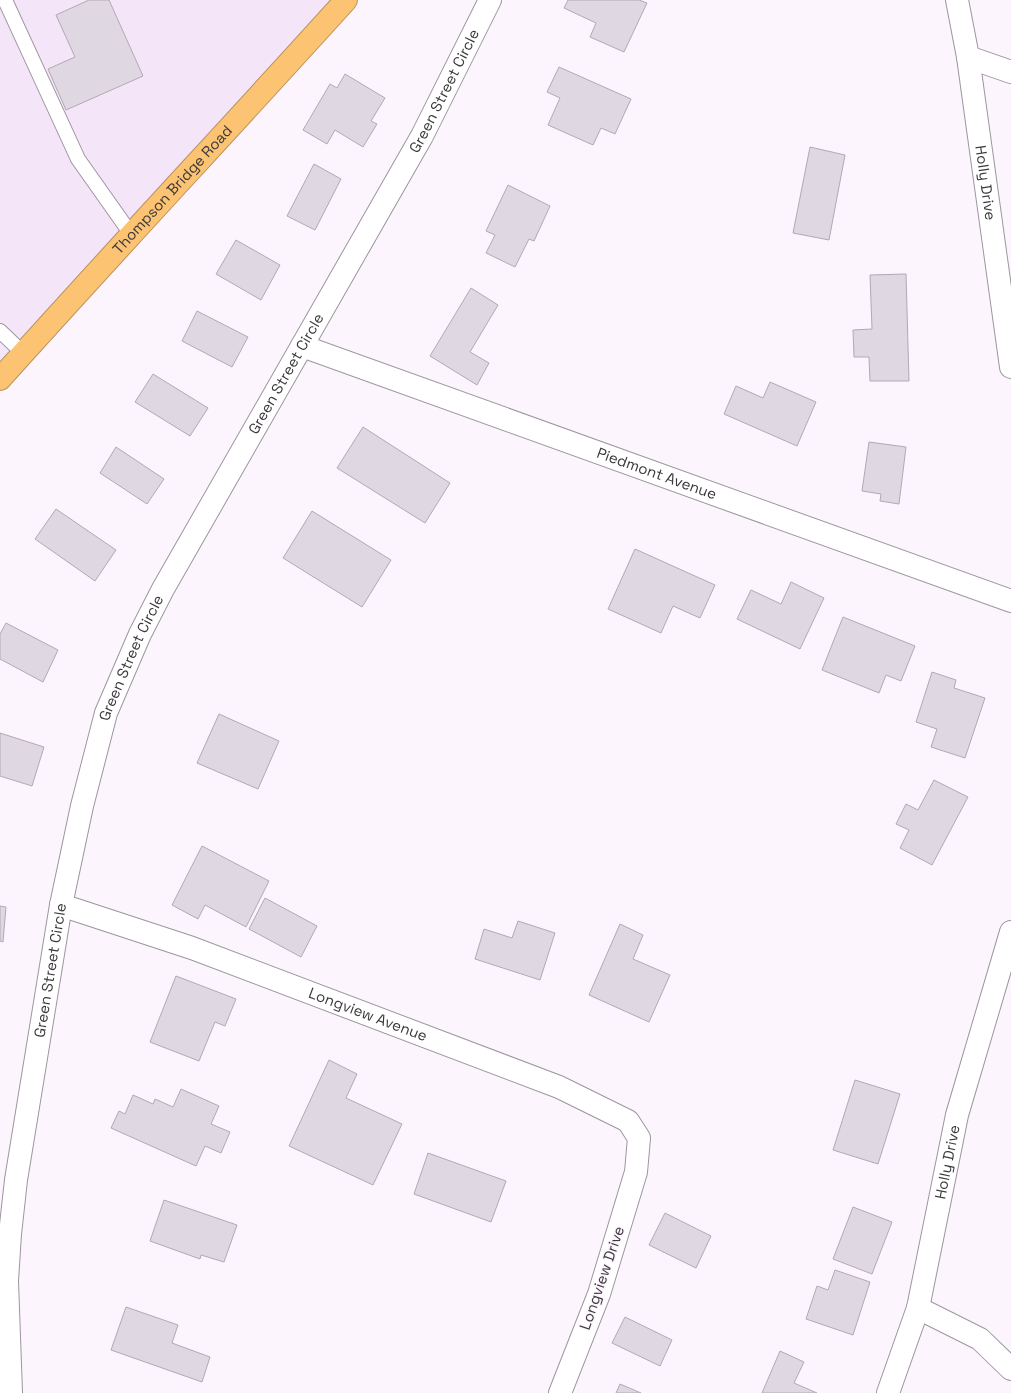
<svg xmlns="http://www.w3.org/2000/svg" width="1011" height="1393" viewBox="0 0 1011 1393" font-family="'Space Grotesk',sans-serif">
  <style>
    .built { fill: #f4e6f8 }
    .building { fill: #dfd7e2; stroke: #b1a9b3 }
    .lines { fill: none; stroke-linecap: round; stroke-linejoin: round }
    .lane-casing { stroke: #9d959f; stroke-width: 16 }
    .street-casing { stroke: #9d959f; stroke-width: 24 }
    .secondary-casing { stroke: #9d959f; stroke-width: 24 }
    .highway-casing { stroke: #b8935f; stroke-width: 24 }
    .lane { stroke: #fff; stroke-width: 14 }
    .street { stroke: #fff; stroke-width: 22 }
    .secondary { stroke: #fff; stroke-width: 22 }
    .highway { stroke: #fbc372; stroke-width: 22 }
    .labels { text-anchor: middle; stroke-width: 3; stroke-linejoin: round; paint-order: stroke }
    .street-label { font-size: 15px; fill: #3c393d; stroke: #fdf5fe }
  </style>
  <rect width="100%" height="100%" fill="#fdf5fe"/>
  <path class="built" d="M 0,0 L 331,0 L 265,80 L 0,375 Z"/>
  <g class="building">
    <path d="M 89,0 L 109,0 L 143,76 L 66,110 L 48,69 L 75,57 L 56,15 Z"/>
    <path d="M 568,0 L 639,0 L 647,3 L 624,52 L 590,37 L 596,23 L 564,8 Z"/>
    <path d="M 559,67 L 631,99 L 615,134 L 601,128 L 593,145 L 548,125 L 560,98 L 547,92 Z"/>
    <path d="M 345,74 L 385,98 L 371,121 L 377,124 L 363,147 L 335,130 L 327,144 L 303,130 L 330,84 L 337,88 Z"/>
    <path d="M 810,147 L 845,155 L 829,240 L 793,233 Z"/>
    <path d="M 314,164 L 341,179 L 315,230 L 287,216 Z"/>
    <path d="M 508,185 L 550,206 L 534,241 L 529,239 L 515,267 L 486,253 L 495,235 L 486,231 Z"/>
    <path d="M 236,240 L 280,265 L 261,300 L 216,274 Z"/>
    <path d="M 906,274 L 909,381 L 870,381 L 869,357 L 854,357 L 853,330 L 872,329 L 870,275 Z"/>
    <path d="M 471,288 L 498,305 L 470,352 L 489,363 L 477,385 L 430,356 Z"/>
    <path d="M 197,311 L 248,337 L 232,367 L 182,341 Z"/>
    <path d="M 153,374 L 208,408 L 190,436 L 135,402 Z"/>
    <path d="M 770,382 L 816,402 L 797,446 L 724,414 L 736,386 L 763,398 Z"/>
    <path d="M 363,427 L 450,483 L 425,523 L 337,468 Z"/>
    <path d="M 869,442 L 906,447 L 899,504 L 880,501 L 881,494 L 862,491 Z"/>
    <path d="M 116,447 L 164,479 L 147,504 L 100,473 Z"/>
    <path d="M 56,509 L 116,550 L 95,581 L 35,539 Z"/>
    <path d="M 312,511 L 391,560 L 362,607 L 283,558 Z"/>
    <path d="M 635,549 L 715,585 L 700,618 L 673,606 L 661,633 L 608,609 Z"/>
    <path d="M 791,582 L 824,598 L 800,649 L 737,619 L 751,590 L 781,604 Z"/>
    <path d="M 843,617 L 915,646 L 901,681 L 886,675 L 879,693 L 822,670 Z"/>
    <path d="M 6,623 L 58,650 L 43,682 L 0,659 L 0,634 Z"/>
    <path d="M 932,672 L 956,680 L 954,688 L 985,698 L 965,758 L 931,747 L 937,729 L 916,722 Z"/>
    <path d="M 219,714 L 279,741 L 258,789 L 197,763 Z"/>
    <path d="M 0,733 L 44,747 L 32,786 L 0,776 Z"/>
    <path d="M 934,780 L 968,797 L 932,865 L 900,848 L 909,830 L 896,824 L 906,804 L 918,810 Z"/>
    <path d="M 202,846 L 269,881 L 246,927 L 205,905 L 198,919 L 172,905 Z"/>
    <path d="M 265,898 L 317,926 L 301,957 L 249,929 Z"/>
    <path d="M 0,906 L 6,907 L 3,942 L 0,941 Z"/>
    <path d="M 518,921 L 555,933 L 540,980 L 475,959 L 484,929 L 512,938 Z"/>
    <path d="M 620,924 L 643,935 L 633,959 L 670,975 L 649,1022 L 589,995 Z"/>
    <path d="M 176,976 L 236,999 L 225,1026 L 215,1022 L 199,1061 L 150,1042 Z"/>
    <path d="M 329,1060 L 357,1074 L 346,1098 L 402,1124 L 373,1185 L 289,1146 Z"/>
    <path d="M 855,1080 L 900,1094 L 878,1164 L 833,1150 Z"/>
    <path d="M 181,1089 L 219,1106 L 211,1124 L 230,1132 L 221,1153 L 205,1146 L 196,1166 L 111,1128 L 119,1111 L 125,1114 L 133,1095 L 153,1104 L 155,1099 L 173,1107 Z"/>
    <path d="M 428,1153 L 506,1181 L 491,1222 L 414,1194 Z"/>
    <path d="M 164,1200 L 237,1225 L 224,1262 L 201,1255 L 200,1259 L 150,1241 Z"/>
    <path d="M 853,1207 L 892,1222 L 872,1274 L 833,1259 Z"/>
    <path d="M 665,1213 L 711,1236 L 696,1268 L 649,1245 Z"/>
    <path d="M 835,1270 L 870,1282 L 853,1335 L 806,1319 L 817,1286 L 828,1290 Z"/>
    <path d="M 126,1307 L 178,1325 L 172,1343 L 210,1357 L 202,1382 L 111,1350 Z"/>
    <path d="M 625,1317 L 672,1340 L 660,1366 L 612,1343 Z"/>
    <path d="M 780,1351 L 804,1362 L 794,1383 L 817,1393 L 762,1393 Z"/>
    <path d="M 620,1384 L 641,1393 L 616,1393 Z"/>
  </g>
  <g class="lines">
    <defs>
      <g id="lane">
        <path d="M 5,0 L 78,159 L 131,234"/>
        <path d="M 0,331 L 23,353"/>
      </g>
      <g id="street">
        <path id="s1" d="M 302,346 L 1011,601"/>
        <path id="s2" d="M 61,905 L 192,948 L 559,1087 L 628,1121 L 639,1138 L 636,1172 L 599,1294 L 560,1393"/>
        <path d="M 918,1308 L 980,1339 L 1011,1369"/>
        <path id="s3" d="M 11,1393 L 7,1281 L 10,1234 L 16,1180 L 61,905 L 82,806 L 106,713 L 140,634 L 163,589 L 422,136 L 490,0"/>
      </g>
      <g id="secondary">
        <path id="s4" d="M 957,0 L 968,57 L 1011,367"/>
        <path d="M 968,57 L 1011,72"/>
        <path id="s5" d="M 888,1393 L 918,1308 L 957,1115 L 1011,932"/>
      </g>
      <g id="highway">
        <path id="s6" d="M 0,379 C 114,252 231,127 346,0"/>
      </g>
    </defs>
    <use href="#lane" class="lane-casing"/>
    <use href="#street" class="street-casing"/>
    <use href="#secondary" class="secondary-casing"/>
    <use href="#highway" class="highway-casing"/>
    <use href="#lane" class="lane"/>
    <use href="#street" class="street"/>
    <use href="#secondary" class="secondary"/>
    <use href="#highway" class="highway"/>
  </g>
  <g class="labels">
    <g class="street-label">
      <text dy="5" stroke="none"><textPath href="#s3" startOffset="1398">Green Street Circle</textPath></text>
      <text dy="5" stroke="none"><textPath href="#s4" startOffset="185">Holly Drive</textPath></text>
      <text dy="5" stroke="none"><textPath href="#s6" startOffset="256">Thompson Bridge Road</textPath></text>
      <text dy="5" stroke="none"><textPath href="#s3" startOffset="1074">Green Street Circle</textPath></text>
      <text dy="5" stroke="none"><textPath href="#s1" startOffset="377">Piedmont Avenue</textPath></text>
      <text dy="5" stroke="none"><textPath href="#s3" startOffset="750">Green Street Circle</textPath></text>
      <text dy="5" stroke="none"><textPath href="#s3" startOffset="426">Green Street Circle</textPath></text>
      <text dy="5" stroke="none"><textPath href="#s2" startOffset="326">Longview Avenue</textPath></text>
      <text dy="5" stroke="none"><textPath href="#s5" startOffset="239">Holly Drive</textPath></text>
      <text transform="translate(602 1278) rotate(-71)" y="5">Longview Drive</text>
    </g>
  </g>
</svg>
